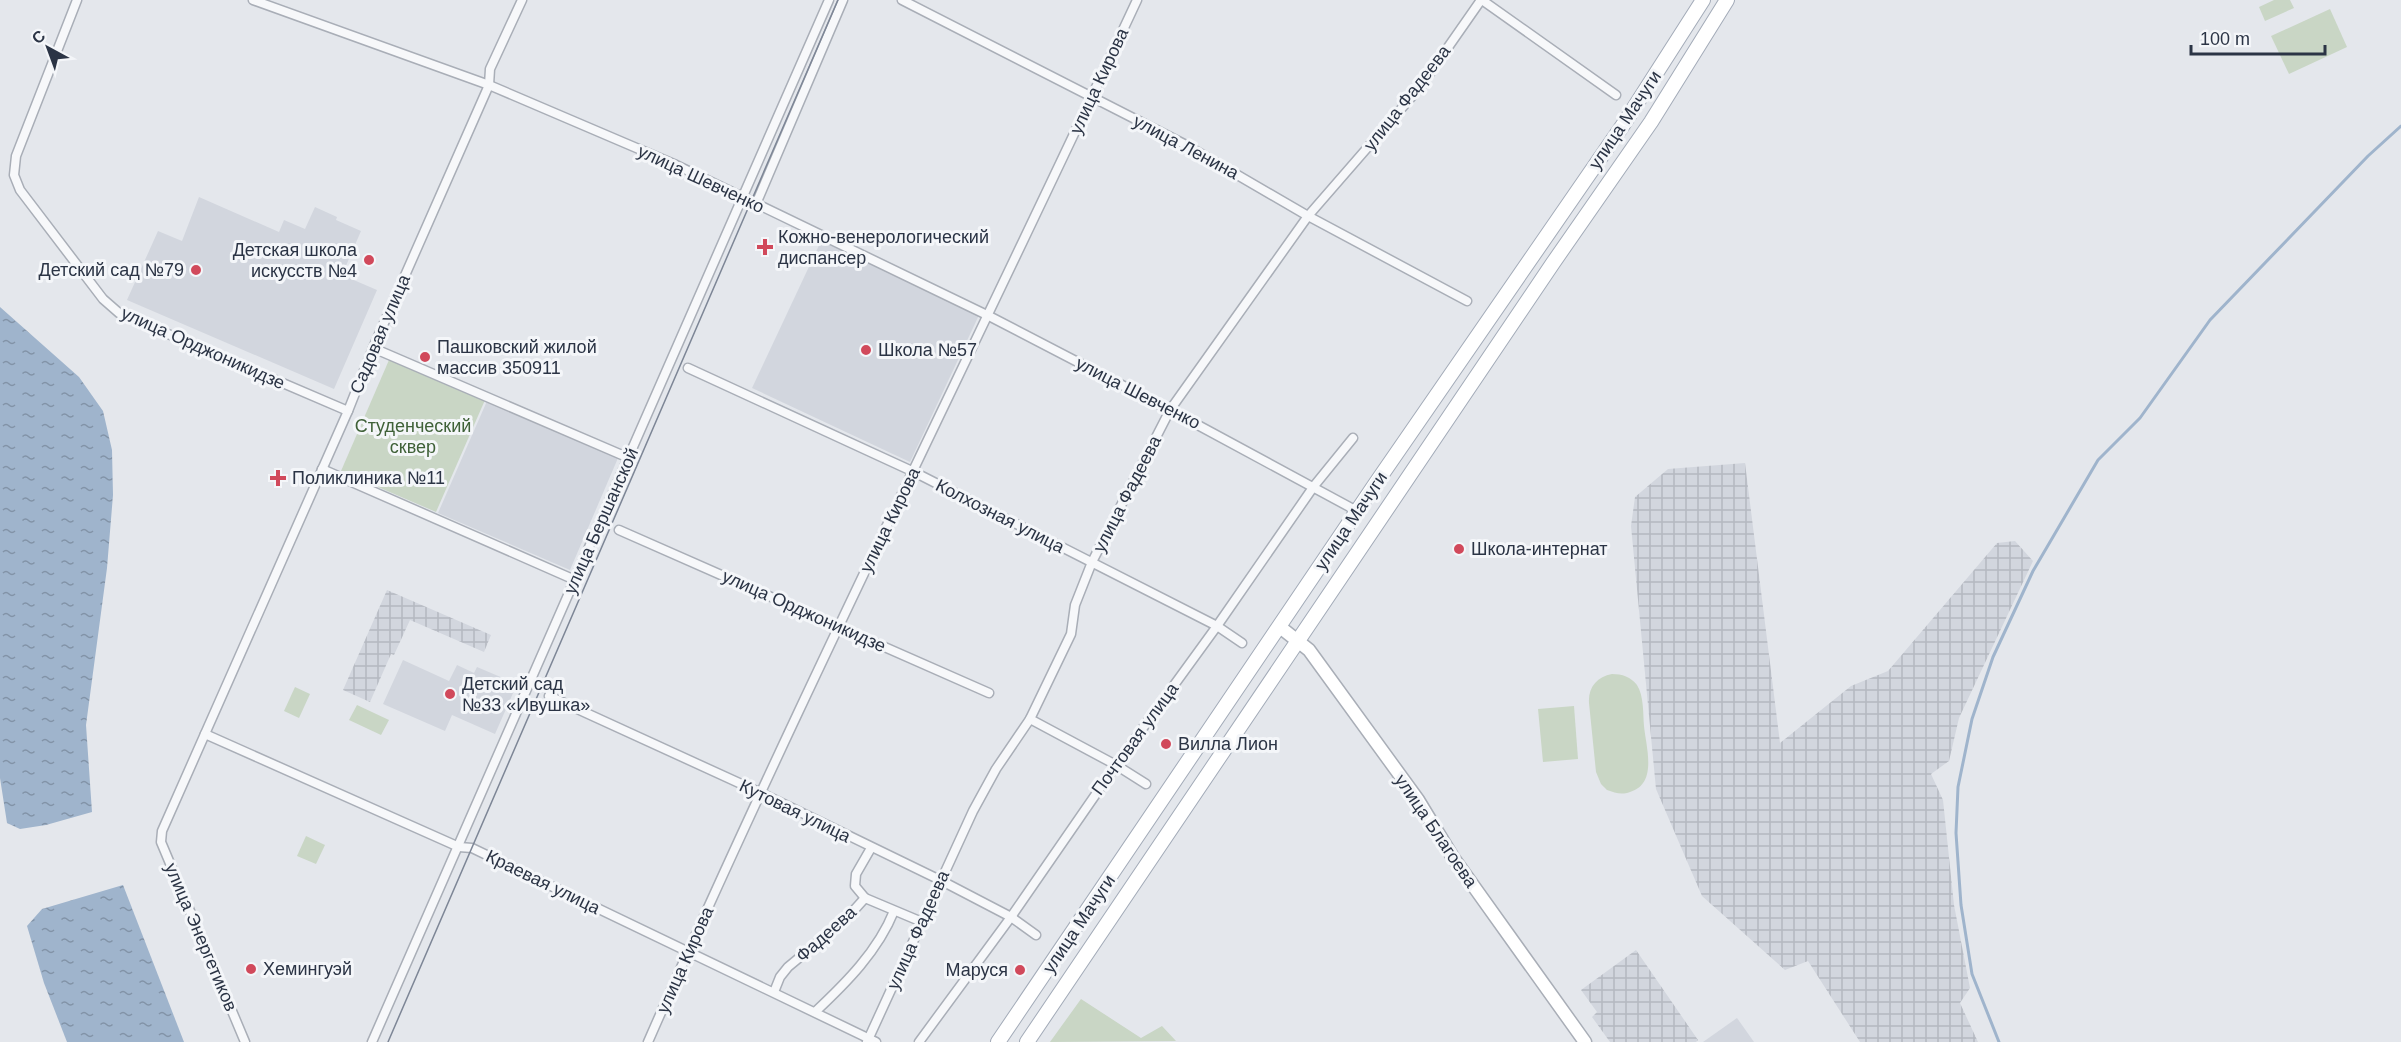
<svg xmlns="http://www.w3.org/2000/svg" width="2401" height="1042" viewBox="0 0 2401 1042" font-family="Helvetica,sans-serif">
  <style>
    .built { fill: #d2d6de }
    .industrial { fill: url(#industrial-grid) }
    .park { fill: #c9d6c5 }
    .water { fill: url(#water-ripples) }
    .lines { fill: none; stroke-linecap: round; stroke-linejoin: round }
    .stream { stroke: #9fb4cc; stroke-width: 3 }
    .street-casing { stroke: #a9aeb7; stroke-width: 11 }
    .secondary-casing { stroke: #a9aeb7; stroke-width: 15 }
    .primary-casing { stroke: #a3abb8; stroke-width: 16 }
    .street { stroke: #f7f8fa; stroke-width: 8 }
    .secondary { stroke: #fff; stroke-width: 12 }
    .primary { stroke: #fff; stroke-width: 14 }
    .tram { stroke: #7d8696; stroke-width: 1.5 }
    .poi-dot { fill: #d1495b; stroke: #f4f6f9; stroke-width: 2 }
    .labels { text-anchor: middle; stroke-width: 6; stroke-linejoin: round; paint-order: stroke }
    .street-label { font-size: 18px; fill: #2b3445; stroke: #f4f6f9 }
    .poi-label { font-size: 18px; fill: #2b3445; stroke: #f4f6f9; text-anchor: start }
    .park-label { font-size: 18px; fill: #3f6138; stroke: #f4f6f9 }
  </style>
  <defs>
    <pattern id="industrial-grid" width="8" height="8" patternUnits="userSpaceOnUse" patternTransform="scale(1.5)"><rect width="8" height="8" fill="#d2d6de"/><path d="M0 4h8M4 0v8" fill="none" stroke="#b4b8c0"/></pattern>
    <pattern id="water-ripples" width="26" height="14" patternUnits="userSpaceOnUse" patternTransform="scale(1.5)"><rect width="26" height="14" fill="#9fb4cc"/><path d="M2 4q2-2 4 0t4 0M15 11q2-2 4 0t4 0" fill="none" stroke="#8293a7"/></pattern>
  </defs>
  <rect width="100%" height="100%" fill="#e4e7ec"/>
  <g class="built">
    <path d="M 199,197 L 279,232 L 284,220 L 305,229 L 315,207 L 337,217 L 336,220 L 361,231 L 342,275 L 377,290 L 334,389 L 127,300 L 158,231 L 182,241 Z"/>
    <path d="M 822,239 L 980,313 L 910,462 L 752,388 Z"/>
    <path d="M 487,401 L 618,458 L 570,570 L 438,513 Z"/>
    <path d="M 403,660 L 449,681 L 457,665 L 474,673 L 477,667 L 517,684 L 495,734 L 452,715 L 445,731 L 383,704 Z"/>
    <path d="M 1737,1018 L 1754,1042 L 1703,1042 Z"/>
  </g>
  <g class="industrial">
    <path d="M 1745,463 L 1780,743 L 1851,686 L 1888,671 L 1997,543 L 2015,541 L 2033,561 L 1959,718 L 1949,761 L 1931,774 L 1943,800 L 1954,905 L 1970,988 L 1960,1003 L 1978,1042 L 1860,1042 L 1808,961 L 1785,970 L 1702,896 L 1656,789 L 1631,526 L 1635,497 L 1668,469 Z"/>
    <path d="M 387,590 L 491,635 L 484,652 L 410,620 L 394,655 L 391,654 L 370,702 L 343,690 Z"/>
    <path d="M 1636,950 L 1698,1040 L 1696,1042 L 1610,1042 L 1592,1017 L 1597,1012 L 1581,990 Z"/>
  </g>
  <g class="park">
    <path d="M 2274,0 L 2290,0 L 2294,8 L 2265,21 L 2259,7 Z"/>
    <path d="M 2330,9 L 2347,47 L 2289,74 L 2271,36 Z"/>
    <path d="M 389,360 L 485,400 L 436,512 L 341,471 Z"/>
    <path d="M 1612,674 C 1622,674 1631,677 1637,685 C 1644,696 1643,714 1644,726 C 1646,747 1658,784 1630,792 C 1622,795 1615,793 1607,790 L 1601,784 L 1596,772 L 1589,703 C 1588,687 1597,677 1612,674 Z"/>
    <path d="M 295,687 L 310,694 L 299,718 L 284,711 Z"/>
    <path d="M 357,705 L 389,720 L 381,735 L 349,720 Z"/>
    <path d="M 1574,706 L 1578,759 L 1543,762 L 1538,709 Z"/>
    <path d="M 306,836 L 325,845 L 316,864 L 297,856 Z"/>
    <path d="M 1081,999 L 1141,1038 L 1162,1026 L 1176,1041 L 1050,1042 Z"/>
  </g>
  <g class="water">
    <path d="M 0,307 L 79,377 L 103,411 L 112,450 L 113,495 L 107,568 L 86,725 L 92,812 L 46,825 L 20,829 L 7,823 L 0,778 Z"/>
    <path d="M 123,885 L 184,1042 L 67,1042 L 44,983 L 27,926 L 42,909 Z"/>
  </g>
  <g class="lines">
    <path class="stream" d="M 1999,1042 L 1972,974 L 1961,905 L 1956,833 L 1958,787 L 1972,719 L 1993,657 L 2033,571 L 2098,460 L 2140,418 L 2210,320 L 2368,156 L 2401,126"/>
    <defs>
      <g id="street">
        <path d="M 77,0 L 16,156 L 14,175 L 20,190 L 103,299 L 119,313 L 348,411"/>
        <path d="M 253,0 L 489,85 L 674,164 L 989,316 L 1170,410 L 1357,511"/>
        <path d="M 902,0 L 1186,145 L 1308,216 L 1467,301"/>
        <path d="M 1482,0 L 1616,95"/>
        <path d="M 756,204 L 843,0"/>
        <path d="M 373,348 L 629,458"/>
        <path d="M 688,368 L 914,472 L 1217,626 L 1242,643"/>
        <path d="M 322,469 L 575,580"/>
        <path d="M 619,530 L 989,693"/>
        <path d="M 549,696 L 761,793 L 940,880 L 1011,917 L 1036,935"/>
        <path d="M 1030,719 L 1116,765 L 1146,784"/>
        <path d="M 205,734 L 459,847 L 472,848 L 876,1042"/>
        <path d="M 865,898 L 855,886 L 856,874 L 871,848"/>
        <path d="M 774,992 L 780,977 L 788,967 L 846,919 L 865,898 L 922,922"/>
        <path d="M 815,1012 C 846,983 878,951 894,911"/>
        <path d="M 245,1042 L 161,842 L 162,831 L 348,411 L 373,348 L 489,85 L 490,69 L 522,0"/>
        <path d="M 372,1042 L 829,0"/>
        <path d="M 648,1042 C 802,691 975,348 1137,0"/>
        <path d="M 867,1042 L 973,811 L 996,769 L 1030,719 L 1071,634 L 1075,605 L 1092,562 L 1170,410 L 1308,216 L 1421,86 L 1481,0"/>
        <path d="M 919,1042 L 1011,917 L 1116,765 L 1217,626 L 1314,486 L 1353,438"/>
      </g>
      <path id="secondary" d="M 1280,627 L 1309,650 L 1418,800 L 1452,856 L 1585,1042"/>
      <g id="primary">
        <path d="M 998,1042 L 1376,483 L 1623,125 L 1703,0"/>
        <path d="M 1027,1042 L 1553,263 L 1651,122 L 1727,0"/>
      </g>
    </defs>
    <use href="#street" class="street-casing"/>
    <use href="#secondary" class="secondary-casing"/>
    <use href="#primary" class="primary-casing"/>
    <use href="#street" class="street"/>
    <use href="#secondary" class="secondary"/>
    <use href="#primary" class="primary"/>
    <path class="tram" d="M 388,1042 L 838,0"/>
  </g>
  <g class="poi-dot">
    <path d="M762 238h6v6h6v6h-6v6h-6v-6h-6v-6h6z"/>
    <circle cx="369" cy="260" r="6"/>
    <circle cx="196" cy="270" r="6"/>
    <circle cx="866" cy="350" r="6"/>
    <circle cx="425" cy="357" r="6"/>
    <path d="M275 469h6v6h6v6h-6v6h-6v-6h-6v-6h6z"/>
    <circle cx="1459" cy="549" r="6"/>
    <circle cx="450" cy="694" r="6"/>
    <circle cx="1166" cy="744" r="6"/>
    <circle cx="251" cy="969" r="6"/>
    <circle cx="1020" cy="970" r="6"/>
  </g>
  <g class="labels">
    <g class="street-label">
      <text transform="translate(1099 81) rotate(-65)" y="6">улица Кирова</text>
      <text transform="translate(1407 98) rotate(-52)" y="6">улица Фадеева</text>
      <text transform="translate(1625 120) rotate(-56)" y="6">улица Мачуги</text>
      <text transform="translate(1186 147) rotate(28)" y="6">улица Ленина</text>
      <text transform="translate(701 179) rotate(25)" y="6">улица Шевченко</text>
      <text transform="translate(380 334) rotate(-67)" y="6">Садовая улица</text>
      <text transform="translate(203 348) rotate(24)" y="6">улица Орджоникидзе</text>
      <text transform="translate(1138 393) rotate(27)" y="6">улица Шевченко</text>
      <text transform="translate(1127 494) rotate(-63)" y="6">улица Фадеева</text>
      <text transform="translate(1000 516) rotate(27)" y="6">Колхозная улица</text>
      <text transform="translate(890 520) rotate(-64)" y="6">улица Кирова</text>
      <text transform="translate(601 521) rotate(-66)" y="6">улица Бершанской</text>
      <text transform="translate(1351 521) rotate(-56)" y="6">улица Мачуги</text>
      <text transform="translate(804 611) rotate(24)" y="6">улица Орджоникидзе</text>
      <text transform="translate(1135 739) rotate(-54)" y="6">Почтовая улица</text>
      <text transform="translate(795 811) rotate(26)" y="6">Кутовая улица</text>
      <text transform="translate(1436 831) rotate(56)" y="6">улица Благоева</text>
      <text transform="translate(543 882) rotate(26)" y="6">Краевая улица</text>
      <text transform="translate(1079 924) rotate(-56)" y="6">улица Мачуги</text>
      <text transform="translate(918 930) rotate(-66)" y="6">улица Фадеева</text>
      <text transform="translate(826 934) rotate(-42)" y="6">Фадеева</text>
      <text transform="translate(201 937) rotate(67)" y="6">улица Энергетиков</text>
      <text transform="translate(685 960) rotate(-66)" y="6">улица Кирова</text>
    </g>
    <g class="poi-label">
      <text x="778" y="243">Кожно-венерологический<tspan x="778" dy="21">диспансер</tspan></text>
      <text x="357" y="256" text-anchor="end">Детская школа<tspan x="357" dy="21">искусств №4</tspan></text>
      <text x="184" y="276" text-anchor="end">Детский сад №79</text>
      <text x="437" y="353">Пашковский жилой<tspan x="437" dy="21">массив 350911</tspan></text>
      <text x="878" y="356">Школа №57</text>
      <text x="292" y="484">Поликлиника №11</text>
      <text x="1471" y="555">Школа-интернат</text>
      <text x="462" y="690">Детский сад<tspan x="462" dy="21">№33 «Ивушка»</tspan></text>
      <text x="1178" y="750">Вилла Лион</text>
      <text x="263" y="975">Хемингуэй</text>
      <text x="1008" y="976" text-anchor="end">Маруся</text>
    </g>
    <g class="park-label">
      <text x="413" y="432">Студенческий<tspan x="413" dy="21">сквер</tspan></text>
    </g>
  </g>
  <g transform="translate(48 48) rotate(319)" stroke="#f4f6f9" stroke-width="4.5" paint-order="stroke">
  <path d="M0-4.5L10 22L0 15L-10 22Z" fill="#2b3445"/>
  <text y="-9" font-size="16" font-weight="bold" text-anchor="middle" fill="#2b3445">С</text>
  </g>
  <path d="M2191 45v9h134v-9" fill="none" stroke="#2b3445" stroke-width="3"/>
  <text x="2200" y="45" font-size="18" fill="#2b3445" stroke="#f4f6f9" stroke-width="4.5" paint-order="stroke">100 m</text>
</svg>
